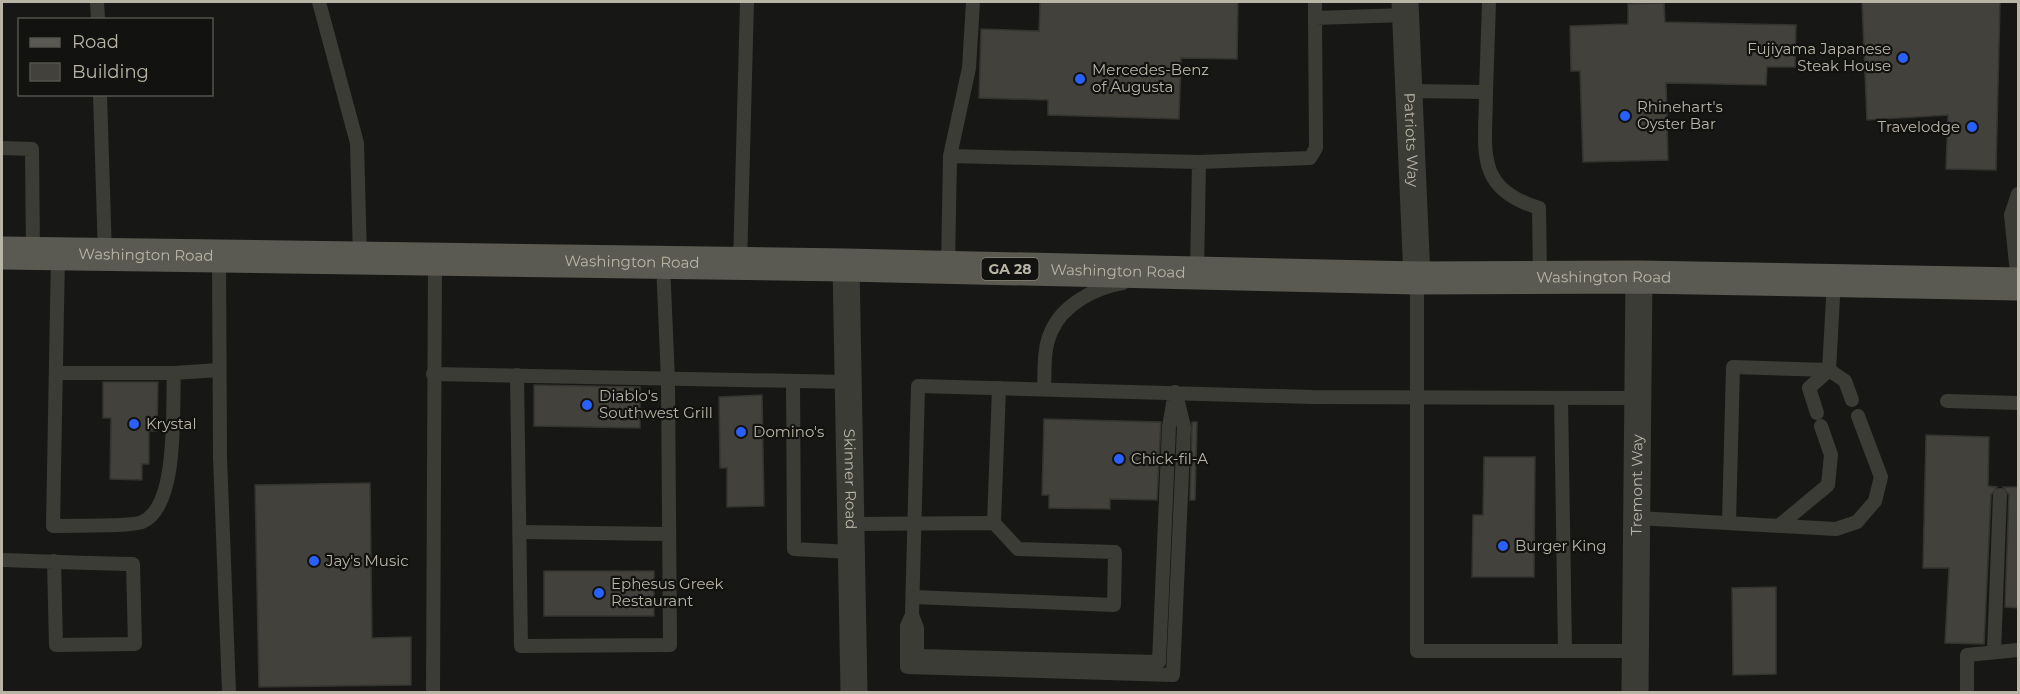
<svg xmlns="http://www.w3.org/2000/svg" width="2020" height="694" viewBox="0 0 2020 694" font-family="Montserrat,sans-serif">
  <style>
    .building { fill: #42413c; stroke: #33332f; stroke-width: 1.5 }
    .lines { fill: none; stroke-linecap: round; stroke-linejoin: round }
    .service { stroke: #3c3c36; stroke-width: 14 }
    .minor { stroke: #3c3c36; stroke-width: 27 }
    .primary { stroke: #5b5a52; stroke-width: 33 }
    .poi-dot { fill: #2a60fa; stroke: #121210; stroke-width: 2 }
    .labels { text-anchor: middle; stroke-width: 4.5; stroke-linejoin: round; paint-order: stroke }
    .shield { fill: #121210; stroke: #868379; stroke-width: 1.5 }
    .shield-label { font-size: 14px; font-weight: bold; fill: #b8b4a6 }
    .poi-label { font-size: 15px; fill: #b8b4a6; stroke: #121210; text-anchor: start }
    .street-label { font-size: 15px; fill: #b8b4a6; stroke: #121210 }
  </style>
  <rect width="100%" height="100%" fill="#171715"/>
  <g class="building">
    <path d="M 1040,2 L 1238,2 L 1237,59 L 1181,58 L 1179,119 L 1048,115 L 1048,100 L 979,98 L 981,29 L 1039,31 Z"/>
    <path d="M 1862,2 L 2000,2 L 1996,170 L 1946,169 L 1948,115 L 1867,120 Z"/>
    <path d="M 1664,3 L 1665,22 L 1796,25 L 1795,67 L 1767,67 L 1766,85 L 1666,83 L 1668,160 L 1583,162 L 1580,71 L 1571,71 L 1570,26 L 1628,24 L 1628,4 Z"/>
    <path d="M 103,382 L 158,382 L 157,431 L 149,431 L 149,464 L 142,464 L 142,480 L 110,479 L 111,418 L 103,418 Z"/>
    <path d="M 534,385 L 640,387 L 640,428 L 534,426 Z"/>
    <path d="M 762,395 L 764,506 L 727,507 L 727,468 L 720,468 L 719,397 Z"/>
    <path d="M 1044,419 L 1161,422 L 1157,500 L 1110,499 L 1110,509 L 1049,508 L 1049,495 L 1042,495 Z"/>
    <path d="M 1192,422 L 1197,422 L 1195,500 L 1190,500 Z"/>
    <path d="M 1926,435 L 1989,437 L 1988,486 L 1997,487 L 1991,495 L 1984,644 L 1945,643 L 1949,568 L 1923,568 Z"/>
    <path d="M 1484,457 L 1535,457 L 1534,577 L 1472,577 L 1473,515 L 1483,515 Z"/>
    <path d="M 370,483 L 372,638 L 411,637 L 411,685 L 259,687 L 255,485 Z"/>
    <path d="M 2003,487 L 2019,487 L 2019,608 L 2005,607 L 2009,495 Z"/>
    <rect x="544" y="571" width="110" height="45"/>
    <path d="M 1776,587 L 1776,674 L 1733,675 L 1732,588 Z"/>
  </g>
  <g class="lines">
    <g class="service">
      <path d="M 97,2 L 98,20"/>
      <path d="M 319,2 L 357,143 L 360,258"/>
      <path d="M 1315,2 L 1315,18"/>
      <path d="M 1408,91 L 1486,92 L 1489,2"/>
      <path d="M 1486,92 C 1486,149 1473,188 1539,208 L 1540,278"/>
      <path d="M 100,94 L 105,255"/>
      <path d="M 2,148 L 32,149 L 33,254"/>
      <path d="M 950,156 L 969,68 L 973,2"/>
      <path d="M 1199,162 L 1310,158 L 1316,148 L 1315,18 L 1405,15"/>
      <path d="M 2018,194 L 2011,215 L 2018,283"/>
      <path d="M 58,254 L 53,526 C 69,525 131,527 142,522 C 179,507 172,408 174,373 L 219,370"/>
      <path d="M 219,257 L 220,457 L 229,692"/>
      <path d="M 740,264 L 747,2"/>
      <path d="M 948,267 L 950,156 L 1199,162 L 1197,273"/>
      <path d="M 1417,278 L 1417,651 L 1635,651"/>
      <path d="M 56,373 L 174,373"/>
      <path d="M 433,374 L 848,382"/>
      <path d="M 517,375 L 521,646 L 670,645 L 668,380 L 663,263"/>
      <path d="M 793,381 L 794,549 L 851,552"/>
      <path d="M 1044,389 C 1045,371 1043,349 1051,332 C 1062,305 1096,287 1123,283"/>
      <path d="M 1175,392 L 1169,427 L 1159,662 L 917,656 L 917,628 L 912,615 L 918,386 L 1312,397 L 1638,398"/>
      <path d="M 1561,398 L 1565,651"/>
      <path d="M 1947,401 L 2018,403"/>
      <path d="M 1817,413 L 1809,388 L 1829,370 L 1845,381 L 1852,400"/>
      <path d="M 1637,518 L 1836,529 L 1857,522 L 1875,501 L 1881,477 L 1858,416"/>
      <path d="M 1729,522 L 1733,367 L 1829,370 L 1834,280"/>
      <path d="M 994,523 L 999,388"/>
      <path d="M 851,524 L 994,523 L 1018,549 L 1115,552 L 1114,605 L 913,597"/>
      <path d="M 1781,524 L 1828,485 L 1831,455 L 1821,426"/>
      <path d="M 520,532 L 668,534"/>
      <path d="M 2,560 C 46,561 89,564 133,564 L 135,644 L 56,645 L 54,561"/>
      <path d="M 912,615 L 907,626 L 907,667 L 1173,675 L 1184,427 L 1177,398"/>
      <path d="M 1994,652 L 2000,495"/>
      <path d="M 433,692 L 435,260"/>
      <path d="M 1967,692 L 1967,655 L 2018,650"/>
    </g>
    <g class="minor">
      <path id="s1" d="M 1405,2 L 1417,278"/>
      <path id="s2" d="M 846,265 L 854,692"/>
      <path id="s3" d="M 1635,692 L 1639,277"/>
    </g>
    <path class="primary" id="s4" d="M 2,253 L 846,265 L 1417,278 L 1639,277 L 2018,284"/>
  </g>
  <g class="poi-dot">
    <circle cx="1903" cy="58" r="6"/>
    <circle cx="1080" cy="79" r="6"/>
    <circle cx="1625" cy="116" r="6"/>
    <circle cx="1972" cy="127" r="6"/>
    <circle cx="587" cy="405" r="6"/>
    <circle cx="134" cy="424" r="6"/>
    <circle cx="741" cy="432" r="6"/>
    <circle cx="1119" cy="459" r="6"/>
    <circle cx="1503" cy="546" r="6"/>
    <circle cx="314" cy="561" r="6"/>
    <circle cx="599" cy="593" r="6"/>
  </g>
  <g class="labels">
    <rect class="shield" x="981.5" y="258" width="57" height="22" rx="4.5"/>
    <g class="shield-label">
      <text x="1010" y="274">GA 28</text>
    </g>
    <g class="poi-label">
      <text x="1891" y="54" text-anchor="end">Fujiyama Japanese<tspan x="1891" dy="17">Steak House</tspan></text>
      <text x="1092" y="75">Mercedes-Benz<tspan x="1092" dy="17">of Augusta</tspan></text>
      <text x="1637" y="112">Rhinehart's<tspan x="1637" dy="17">Oyster Bar</tspan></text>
      <text x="1960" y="132" text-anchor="end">Travelodge</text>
      <text x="599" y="401">Diablo's<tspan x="599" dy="17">Southwest Grill</tspan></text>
      <text x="146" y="429">Krystal</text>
      <text x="753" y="437">Domino's</text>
      <text x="1131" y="464">Chick-fil-A</text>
      <text x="1515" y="551">Burger King</text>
      <text x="326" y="566">Jay's Music</text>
      <text x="611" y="589">Ephesus Greek<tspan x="611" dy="17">Restaurant</tspan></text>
    </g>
    <g class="street-label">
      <text dy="5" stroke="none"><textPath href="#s1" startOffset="138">Patriots Way</textPath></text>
      <text dy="5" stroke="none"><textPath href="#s4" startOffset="144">Washington Road</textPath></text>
      <text dy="5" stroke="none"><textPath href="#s4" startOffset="630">Washington Road</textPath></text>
      <text dy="5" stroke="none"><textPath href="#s4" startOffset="1116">Washington Road</textPath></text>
      <text dy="5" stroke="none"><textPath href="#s4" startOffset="1602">Washington Road</textPath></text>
      <text dy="5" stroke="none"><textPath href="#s2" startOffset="214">Skinner Road</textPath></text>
      <text dy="5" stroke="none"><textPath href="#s3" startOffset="207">Tremont Way</textPath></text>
    </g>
  </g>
  <rect width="2020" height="694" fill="none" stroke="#b8b4a6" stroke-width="6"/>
  <rect x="18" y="18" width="195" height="78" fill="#121210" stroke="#54534c" stroke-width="1.5"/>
  <rect x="30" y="38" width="30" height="9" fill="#5b5a52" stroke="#54534c" stroke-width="1.5"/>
  <text x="72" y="48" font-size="18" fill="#b8b4a6">Road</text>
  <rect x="30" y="63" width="30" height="18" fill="#42413c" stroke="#54534c" stroke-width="1.5"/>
  <text x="72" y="78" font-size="18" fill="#b8b4a6">Building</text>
</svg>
